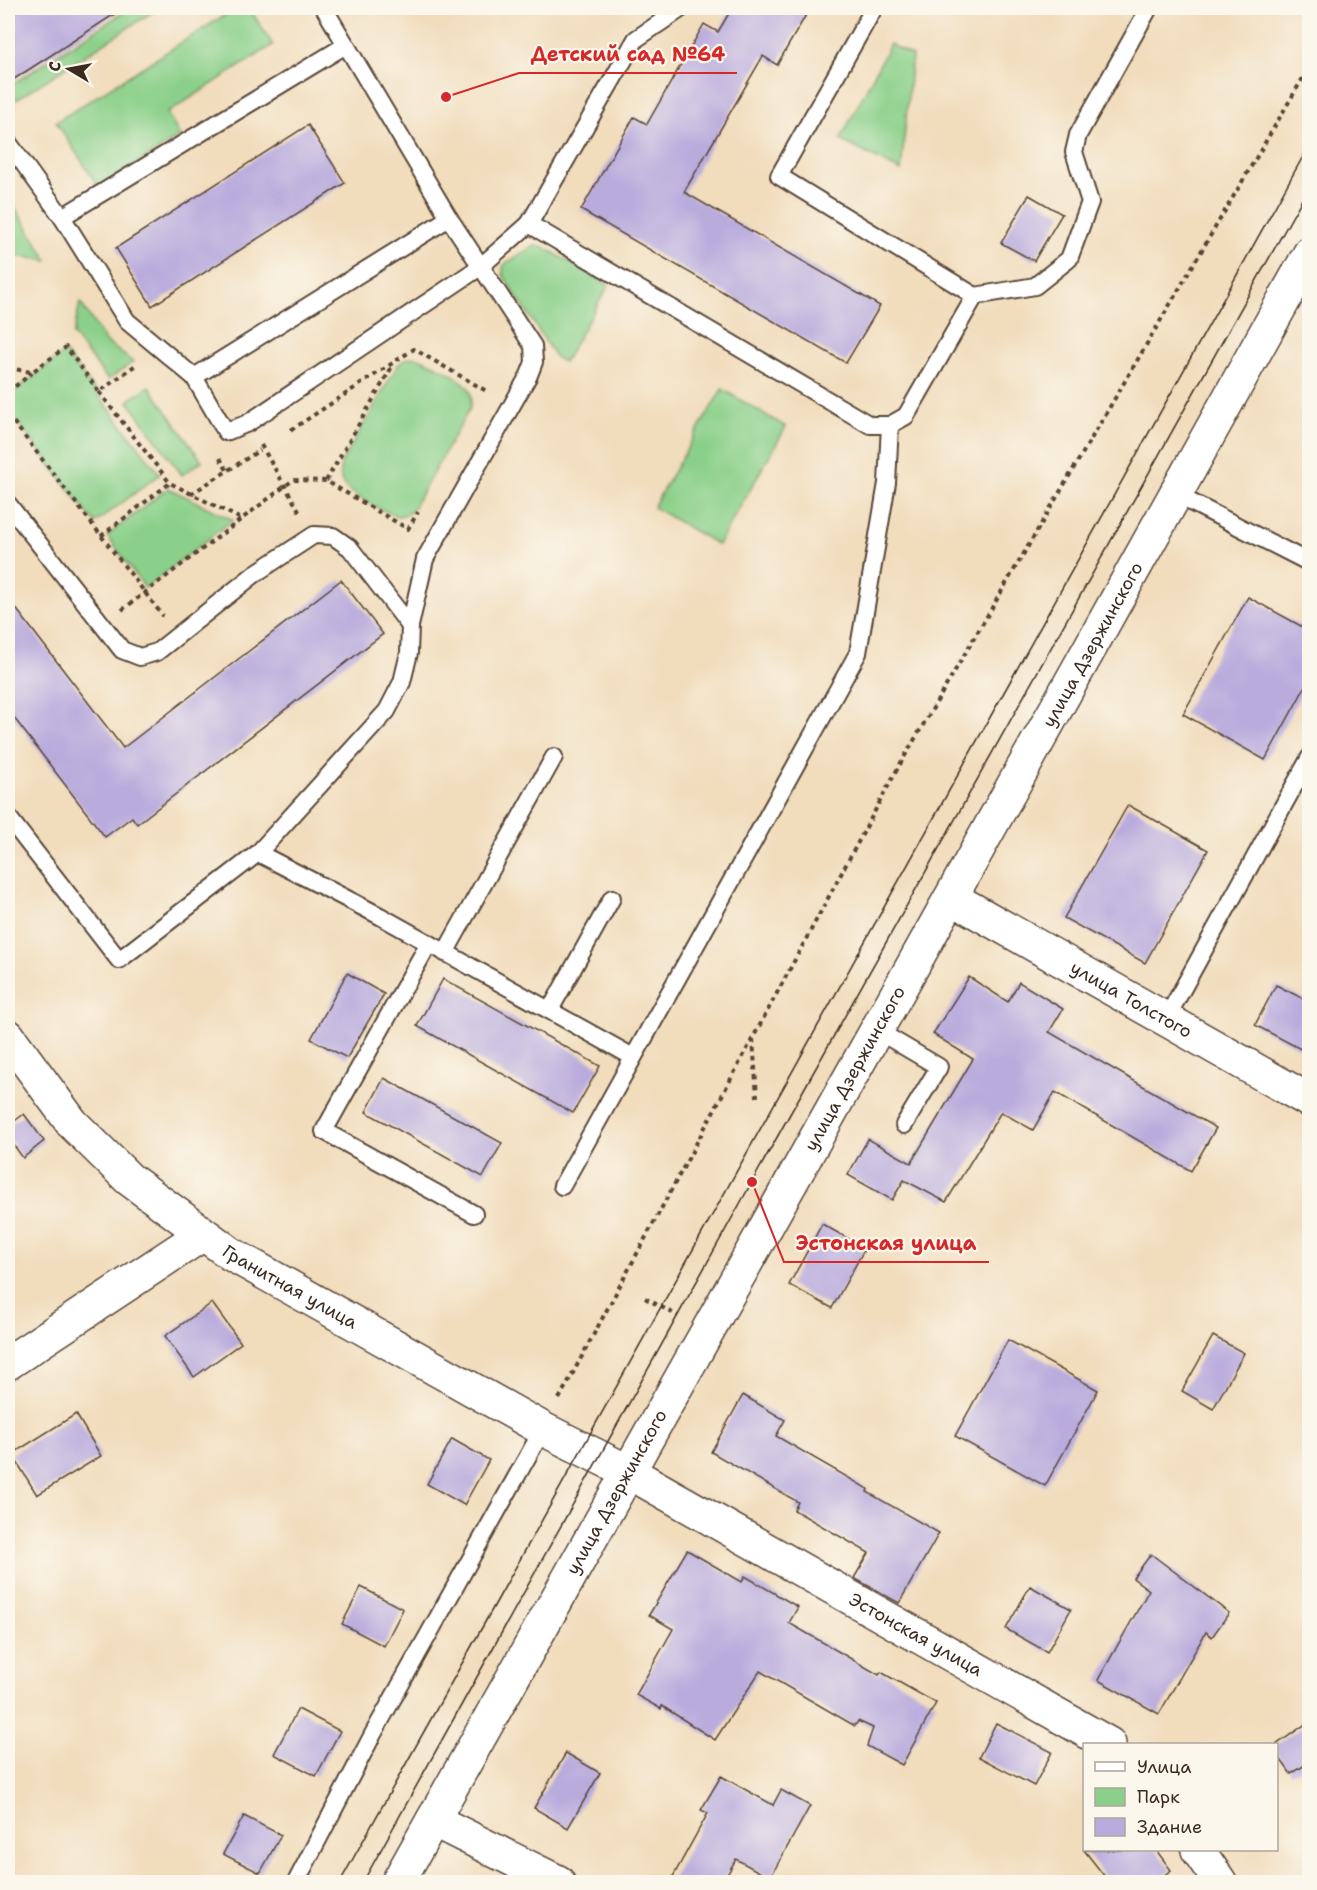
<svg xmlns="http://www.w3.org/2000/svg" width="1317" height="1890" viewBox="0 0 1317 1890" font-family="'Shantell Sans',sans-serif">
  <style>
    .green { fill: #8bd08a; stroke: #637d54; stroke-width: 1.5 }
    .building { fill: #b9acdd }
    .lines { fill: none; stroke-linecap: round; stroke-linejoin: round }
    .service-casing { stroke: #564536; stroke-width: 20 }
    .minor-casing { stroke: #564536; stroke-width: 36 }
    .tertiary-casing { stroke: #564536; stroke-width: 36 }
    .secondary-casing { stroke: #564536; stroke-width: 36 }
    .path { stroke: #564536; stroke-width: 4; stroke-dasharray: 4.5 4.5; stroke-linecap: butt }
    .service { stroke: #fff; stroke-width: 16 }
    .minor { stroke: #fff; stroke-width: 33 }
    .tertiary { stroke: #fff; stroke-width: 33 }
    .secondary { stroke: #fff; stroke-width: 33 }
    .tram { stroke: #3b2a1e; stroke-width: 1.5 }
    .labels { text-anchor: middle; stroke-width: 4.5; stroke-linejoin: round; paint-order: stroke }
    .street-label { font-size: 18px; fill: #3b2a1e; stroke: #fbf7ec }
    .leader { fill: none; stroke: #d62828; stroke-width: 2 }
    .callout-dot { fill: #d62828; stroke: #fbf7ec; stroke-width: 2 }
    .callout-label { font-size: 20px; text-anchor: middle; font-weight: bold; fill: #d62828; stroke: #fbf7ec; stroke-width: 4.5; stroke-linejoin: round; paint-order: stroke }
  </style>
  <rect width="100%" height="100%" fill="#fbf7ec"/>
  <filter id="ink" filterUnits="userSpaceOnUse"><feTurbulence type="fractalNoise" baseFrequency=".0167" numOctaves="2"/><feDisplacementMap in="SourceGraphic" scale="12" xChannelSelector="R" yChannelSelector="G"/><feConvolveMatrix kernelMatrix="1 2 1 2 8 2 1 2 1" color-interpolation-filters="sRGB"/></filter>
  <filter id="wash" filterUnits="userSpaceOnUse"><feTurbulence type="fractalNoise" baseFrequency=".008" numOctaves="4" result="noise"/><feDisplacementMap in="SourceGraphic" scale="24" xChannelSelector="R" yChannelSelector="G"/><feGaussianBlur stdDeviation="1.35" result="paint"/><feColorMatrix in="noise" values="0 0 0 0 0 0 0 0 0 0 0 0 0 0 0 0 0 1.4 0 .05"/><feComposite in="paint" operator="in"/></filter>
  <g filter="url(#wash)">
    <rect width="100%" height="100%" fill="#f1dcbb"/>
    <g class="green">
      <path d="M 130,8 L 159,8 L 8,105 L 8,87 Z"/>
      <path d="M 236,8 L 249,8 L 273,45 L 167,113 L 180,136 L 99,188 L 56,122 Z"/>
      <path d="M 890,44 L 912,56 L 901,171 L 840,140 Z"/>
      <path d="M 8,202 L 16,209 L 48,261 L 8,254 Z"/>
      <path d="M 534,246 L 542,246 L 609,285 L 564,362 L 556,358 L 503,275 L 503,267 L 506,263 Z"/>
      <path d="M 80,302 L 105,341 L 133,362 L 108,380 L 73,335 Z"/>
      <path d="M 65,352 L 160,474 L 95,523 L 8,410 L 8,396 Z"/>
      <path d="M 414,357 C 427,360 462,377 469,389 C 473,395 471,402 470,408 L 411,512 L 404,515 L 397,516 C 385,512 348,494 343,483 C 339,477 340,471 341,464 L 398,365 L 406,359 Z"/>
      <path d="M 149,386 L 202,461 L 182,475 L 128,401 Z"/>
      <path d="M 722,389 L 786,427 L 718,545 L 653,507 Z"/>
      <path d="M 168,488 L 233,520 L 145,588 L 107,536 Z"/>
    </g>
    <g id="blocks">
      <g class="building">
        <path d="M 8,8 L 124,8 L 8,83 Z"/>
        <path d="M 732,8 L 810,8 L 777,65 L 763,56 L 684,192 L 880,306 L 846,363 L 581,210 L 634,117 L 647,124 L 704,24 L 718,32 Z"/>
        <path d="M 308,125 L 345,183 L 152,306 L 116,248 Z"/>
        <path d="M 1029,195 L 1062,214 L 1034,261 L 1001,243 Z"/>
        <path d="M 341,580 L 383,634 L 137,824 L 132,817 L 105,837 L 8,710 L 8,598 L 123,748 Z"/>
        <path d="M 1248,597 L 1310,631 L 1310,678 L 1265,760 L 1183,714 Z"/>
        <path d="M 1128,805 L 1208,850 L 1145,963 L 1064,918 Z"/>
        <path d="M 347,973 L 384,994 L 347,1058 L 311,1039 Z"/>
        <path d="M 969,977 L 1008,1002 L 1019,982 L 1063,1009 L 1049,1032 L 1216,1128 L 1191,1171 L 1055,1092 L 1033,1130 L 1001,1112 L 946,1202 L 904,1180 L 892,1200 L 848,1175 L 868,1139 L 911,1163 L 973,1059 L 933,1034 Z"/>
        <path d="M 443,979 L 600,1066 L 573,1113 L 417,1026 Z"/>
        <path d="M 1276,985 L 1310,1002 L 1310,1054 L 1255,1025 Z"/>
        <path d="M 384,1078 L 502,1143 L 483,1177 L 366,1112 Z"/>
        <path d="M 24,1114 L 44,1141 L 23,1158 L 8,1137 L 8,1126 Z"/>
        <path d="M 822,1224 L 865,1248 L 832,1308 L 789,1285 Z"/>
        <path d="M 212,1303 L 241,1343 L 194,1377 L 165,1336 Z"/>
        <path d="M 1213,1336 L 1244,1353 L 1213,1409 L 1182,1391 Z"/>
        <path d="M 1008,1340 L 1098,1390 L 1045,1486 L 955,1436 Z"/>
        <path d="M 743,1395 L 785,1420 L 776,1436 L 868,1489 L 867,1492 L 939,1533 L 899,1603 L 854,1578 L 869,1553 L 794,1510 L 798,1502 L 711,1452 Z"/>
        <path d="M 76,1414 L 101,1456 L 37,1495 L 12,1454 Z"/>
        <path d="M 452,1439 L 489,1460 L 464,1505 L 427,1484 Z"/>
        <path d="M 687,1550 L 742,1582 L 745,1576 L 798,1607 L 789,1623 L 879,1675 L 881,1672 L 936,1703 L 902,1765 L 867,1746 L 873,1728 L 858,1721 L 855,1726 L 760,1671 L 715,1740 L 662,1706 L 661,1709 L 636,1695 L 673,1629 L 649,1615 Z"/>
        <path d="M 1151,1554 L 1229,1613 L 1212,1637 L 1206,1632 L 1159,1714 L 1098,1680 L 1149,1590 L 1133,1578 Z"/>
        <path d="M 1030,1586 L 1071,1609 L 1047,1652 L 1006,1629 Z"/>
        <path d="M 361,1587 L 403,1609 L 384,1646 L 342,1624 Z"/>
        <path d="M 298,1709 L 340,1731 L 316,1776 L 274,1754 Z"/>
        <path d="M 1310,1721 L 1310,1762 L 1291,1774 L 1276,1753 L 1276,1745 Z"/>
        <path d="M 996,1723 L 1052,1752 L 1034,1786 L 979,1757 Z"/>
        <path d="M 566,1753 L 600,1773 L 568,1828 L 534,1808 Z"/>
        <path d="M 721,1776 L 773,1805 L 781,1790 L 810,1806 L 770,1878 L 736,1859 L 723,1882 L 670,1882 L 708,1813 L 701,1810 Z"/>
        <path d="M 244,1816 L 281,1835 L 260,1873 L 223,1854 Z"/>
        <path d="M 1084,1850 L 1156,1850 L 1171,1870 L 1155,1882 L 1109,1882 Z"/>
      </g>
    </g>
  </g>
  <g filter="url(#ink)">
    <use href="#blocks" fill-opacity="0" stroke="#564536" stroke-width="1.5"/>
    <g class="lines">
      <defs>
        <g id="service">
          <path d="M 8,142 L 62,217 L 127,321 L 194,377 L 449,218"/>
          <path d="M 62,217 L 346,45"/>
          <path d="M 529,224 L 636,39 L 682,8"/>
          <path d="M 975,296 L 1035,286 L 1069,259 L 1090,202 L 1074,152 L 1078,135 L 1149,8"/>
          <path d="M 194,377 L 226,432 L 248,423 L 480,267 L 529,224 L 870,425 L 890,425 L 906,416 L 975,296 L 779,176 L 874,8"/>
          <path d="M 1177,495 L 1310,563"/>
          <path d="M 8,504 L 122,650 L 140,657 L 157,652 L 256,573 L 314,535 L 333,536 L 350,548 L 410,626"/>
          <path d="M 8,817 L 119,960 L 258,853 L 387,711 L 402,682 L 409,653 L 410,626 L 425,559 L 529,375 L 534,362 L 533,346 L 449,218 L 324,8"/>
          <path d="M 258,853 L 380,916 L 633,1057"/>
          <path d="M 429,943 L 324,1131 L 474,1214"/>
          <path d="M 445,953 L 554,757"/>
          <path d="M 550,1010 L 612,898"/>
          <path d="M 1166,1019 L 1310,757"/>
          <path d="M 878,1031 L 939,1067 L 904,1125"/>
          <path d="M 562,1186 L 858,653 L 887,483 L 890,425"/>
          <path d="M 296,1882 L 373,1734 L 543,1429"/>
        </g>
        <g id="minor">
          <path id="s1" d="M 952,898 L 1310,1101"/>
          <path d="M 8,1363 L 203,1234"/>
          <path id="s2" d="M 627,1471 L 1109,1744"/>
          <path d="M 433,1820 L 558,1882"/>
          <path d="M 1198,1850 L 1220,1882"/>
        </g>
        <g id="tertiary">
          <path id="s3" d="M 8,1036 L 72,1123 L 129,1179 L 231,1254 L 543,1429 L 627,1471"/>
        </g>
        <g id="secondary">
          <path id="s4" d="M 398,1882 C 701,1339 1010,798 1310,253"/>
        </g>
      </defs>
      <use href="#service" class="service-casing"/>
      <use href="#minor" class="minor-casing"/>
      <use href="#tertiary" class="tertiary-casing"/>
      <use href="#secondary" class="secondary-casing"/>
      <g class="path">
        <path d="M 8,368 L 32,372 L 66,347 L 99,392 L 137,364"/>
        <path d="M 8,392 L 32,373"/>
        <path d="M 99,392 L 170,483 L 241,519"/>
        <path d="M 8,415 L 163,616"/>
        <path d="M 291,430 L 414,349 L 488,392"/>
        <path d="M 261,445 L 301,514"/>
        <path d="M 220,458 L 227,470"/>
        <path d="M 326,481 L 393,365"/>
        <path d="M 191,494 L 260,450"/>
        <path d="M 101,536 L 170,483"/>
        <path d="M 122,610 L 293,480 L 326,481 L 408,529 L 418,512"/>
        <path d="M 753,1039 L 757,1097"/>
        <path d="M 645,1298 L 678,1316"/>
        <path d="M 559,1399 L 899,766 L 1310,66"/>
      </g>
      <use href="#service" class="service"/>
      <use href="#minor" class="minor"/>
      <use href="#tertiary" class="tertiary"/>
      <use href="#secondary" class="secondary"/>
      <g class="tram">
        <path d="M 340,1882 L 1310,144"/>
        <path d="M 363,1882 L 752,1182 L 1310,185"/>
      </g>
    </g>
  </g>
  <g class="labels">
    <g class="street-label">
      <text dy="6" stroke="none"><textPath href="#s4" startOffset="1419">улица Дзержинского</textPath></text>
      <text dy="6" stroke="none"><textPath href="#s1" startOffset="206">улица Толстого</textPath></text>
      <text dy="6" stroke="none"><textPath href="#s4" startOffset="933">улица Дзержинского</textPath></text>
      <text dy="6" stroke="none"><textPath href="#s3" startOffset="382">Гранитная улица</textPath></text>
      <text dy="6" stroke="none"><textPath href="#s4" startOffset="447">улица Дзержинского</textPath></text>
      <text dy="6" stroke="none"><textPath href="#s2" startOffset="332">Эстонская улица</textPath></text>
    </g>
  </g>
  <path class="leader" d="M446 97L519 73H737M752 1182L784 1262H989"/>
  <g class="callout-dot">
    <circle cx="446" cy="97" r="6"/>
    <circle cx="752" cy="1182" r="6"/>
  </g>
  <g class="callout-label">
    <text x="628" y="61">Детский сад №64</text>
    <text x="886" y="1250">Эстонская улица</text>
  </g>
  <rect width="1317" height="1890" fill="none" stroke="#fbf7ec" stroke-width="30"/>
  <rect x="1083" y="1743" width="195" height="108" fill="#fbf7ec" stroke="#aea59a" stroke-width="1.5"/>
  <rect x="1095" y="1762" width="30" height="9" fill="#ffffff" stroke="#aea59a" stroke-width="1.5"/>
  <text x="1137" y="1773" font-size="18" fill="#3b2a1e">Улица</text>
  <rect x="1095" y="1788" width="30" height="18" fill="#8bd08a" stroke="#aea59a" stroke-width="1.5"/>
  <text x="1137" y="1803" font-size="18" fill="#3b2a1e">Парк</text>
  <rect x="1095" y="1818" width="30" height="18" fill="#b9acdd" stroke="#aea59a" stroke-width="1.5"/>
  <text x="1137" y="1833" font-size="18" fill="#3b2a1e">Здание</text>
  <g transform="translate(69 69) rotate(280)" stroke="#fbf7ec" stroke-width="4.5" paint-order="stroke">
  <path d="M0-4.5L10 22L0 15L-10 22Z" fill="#3b2a1e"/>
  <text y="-9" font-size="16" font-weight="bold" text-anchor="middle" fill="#3b2a1e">С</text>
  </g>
</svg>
